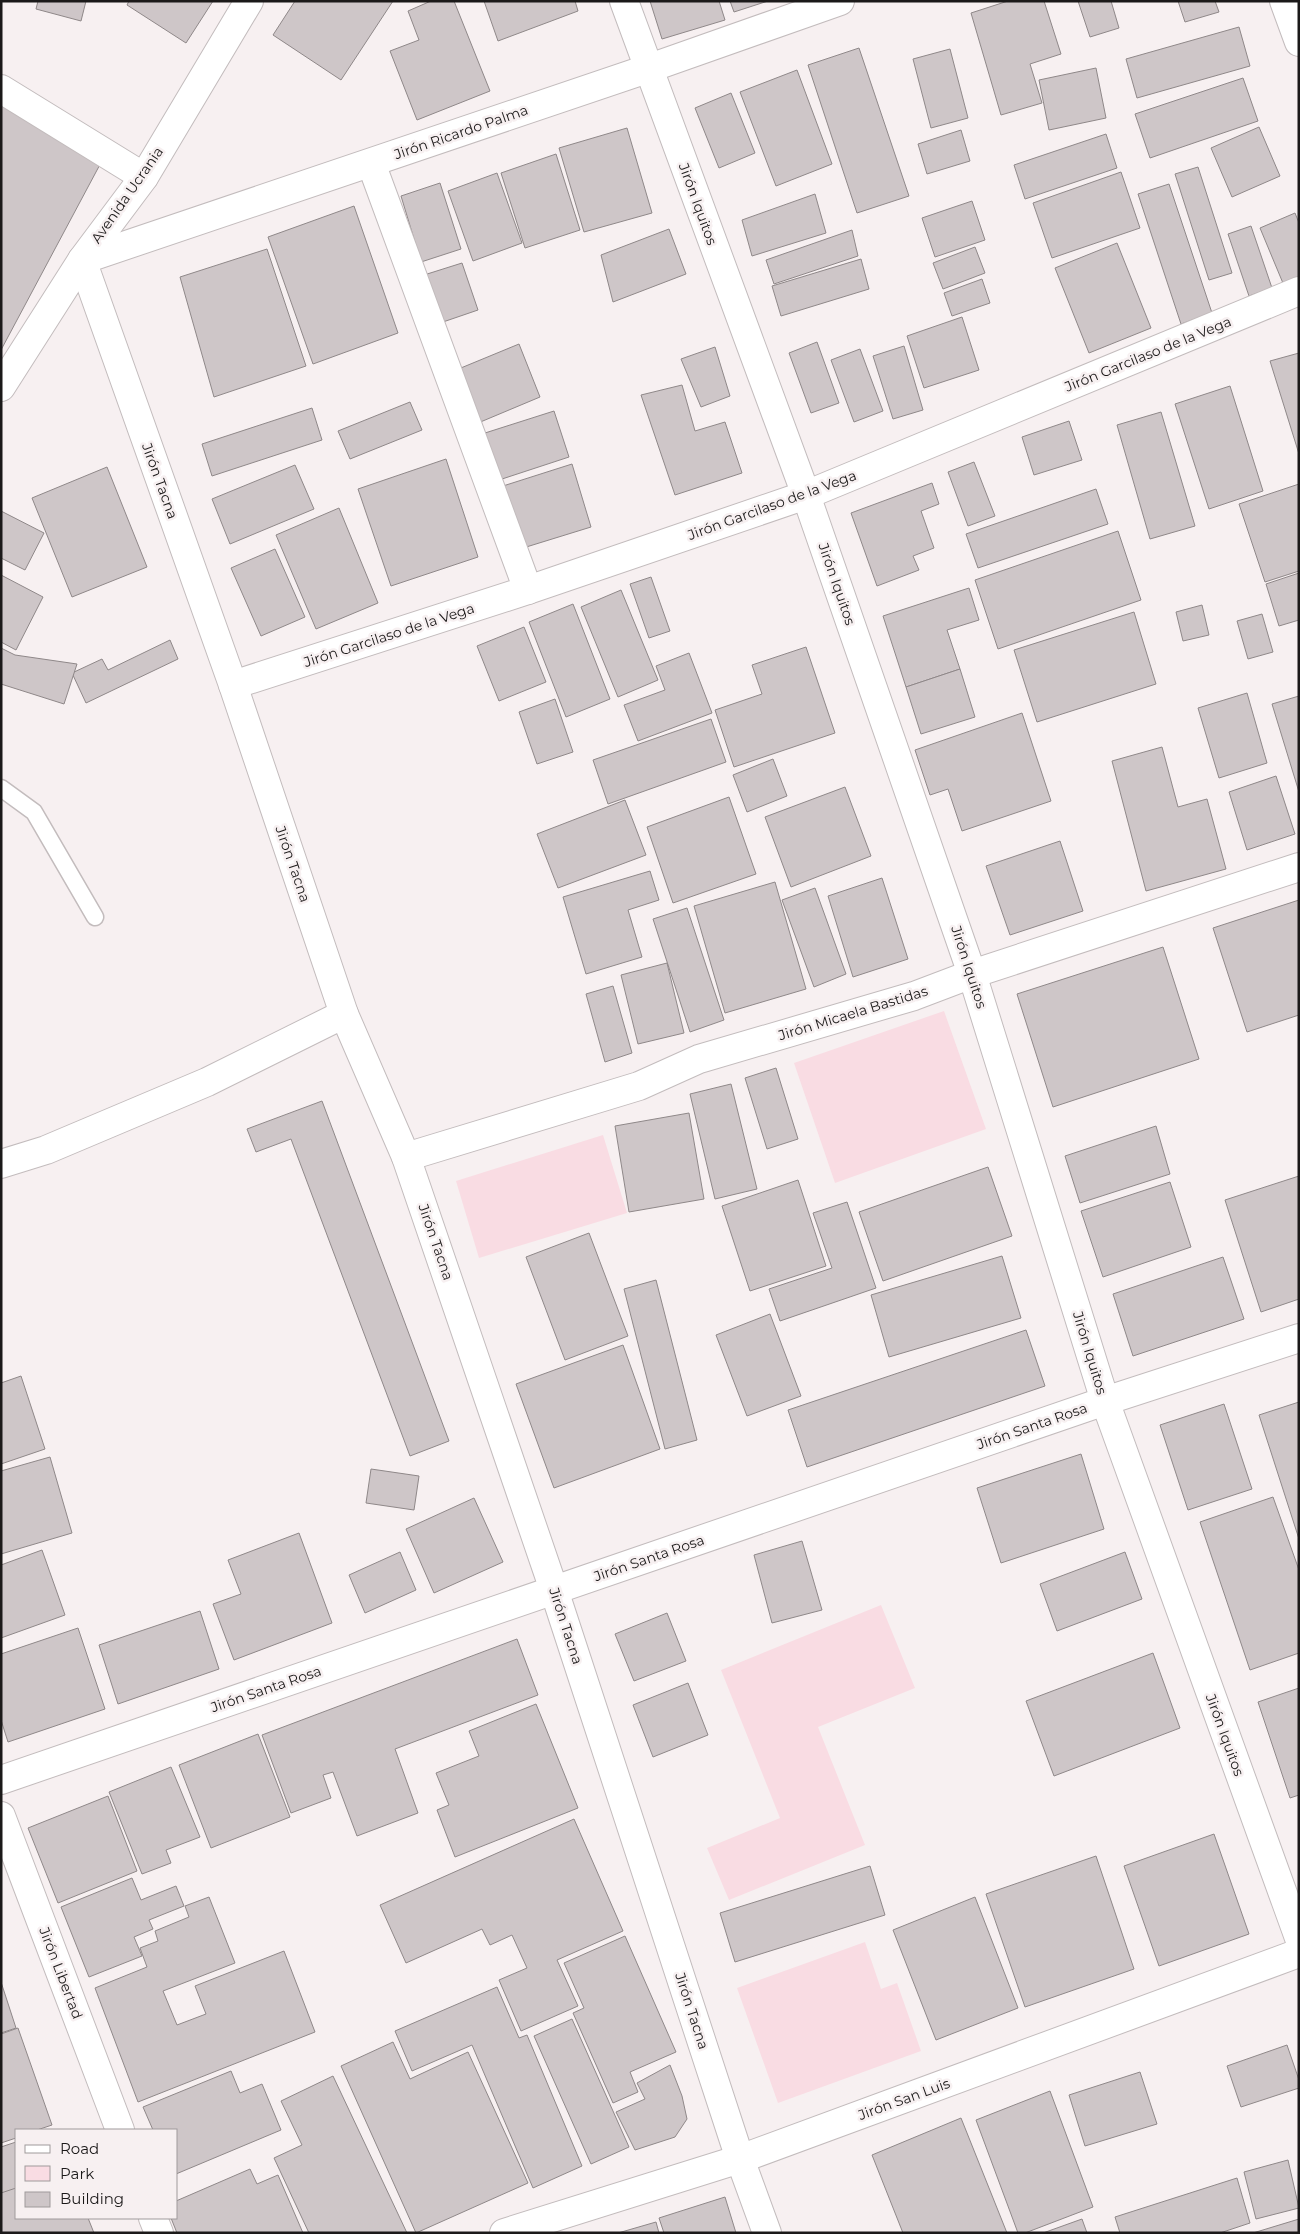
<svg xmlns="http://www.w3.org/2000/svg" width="1300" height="2234" viewBox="0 0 1300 2234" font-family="Montserrat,sans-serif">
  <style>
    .green { fill: #f9dce3 }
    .building { fill: #cec6c8; stroke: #8f8889 }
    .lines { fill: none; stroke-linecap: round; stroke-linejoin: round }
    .lane-casing { stroke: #c3bcbd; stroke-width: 19 }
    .street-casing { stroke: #c3bcbd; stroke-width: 30 }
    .secondary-casing { stroke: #c3bcbd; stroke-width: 30 }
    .lane { stroke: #fff; stroke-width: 16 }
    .street { stroke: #fff; stroke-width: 28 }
    .secondary { stroke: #fff; stroke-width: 28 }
    .labels { text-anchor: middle; stroke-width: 5; stroke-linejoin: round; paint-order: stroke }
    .street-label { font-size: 14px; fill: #1b1919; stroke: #f7f0f1 }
  </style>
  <rect width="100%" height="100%" fill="#f7f0f1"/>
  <g class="green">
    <path d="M 944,1011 L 986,1129 L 835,1183 L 794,1063 Z"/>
    <path d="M 603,1135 L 627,1213 L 479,1258 L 456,1181 Z"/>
    <path d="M 881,1605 L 915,1688 L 818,1727 L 865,1845 L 729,1900 L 707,1848 L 780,1818 L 721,1670 Z"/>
    <path d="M 865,1942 L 881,1989 L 897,1983 L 921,2051 L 778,2103 L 737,1988 Z"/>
  </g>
  <g class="building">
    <path d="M 38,1 L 86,1 L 81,21 L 36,9 Z"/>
    <path d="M 129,1 L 213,1 L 186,43 L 127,5 Z"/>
    <path d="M 295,1 L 393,1 L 341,80 L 273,35 Z"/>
    <path d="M 431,1 L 454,1 L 490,91 L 417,120 L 390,51 L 419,40 L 408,11 Z"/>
    <path d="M 484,1 L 575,1 L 578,11 L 498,41 Z"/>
    <path d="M 650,1 L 719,1 L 725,20 L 662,39 Z"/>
    <path d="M 730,1 L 768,1 L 734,12 Z"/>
    <path d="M 1008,1 L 1044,1 L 1061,54 L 1030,64 L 1042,103 L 1001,115 L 971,13 Z"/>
    <path d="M 1078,1 L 1111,1 L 1119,28 L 1090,37 Z"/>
    <path d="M 1178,1 L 1215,1 L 1219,12 L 1185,22 Z"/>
    <path d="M 1239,27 L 1250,66 L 1137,98 L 1126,59 Z"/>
    <path d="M 859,48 L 909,196 L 857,213 L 808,65 Z"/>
    <path d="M 950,49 L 968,118 L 931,128 L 913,59 Z"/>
    <path d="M 1096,68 L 1106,118 L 1049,130 L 1039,80 Z"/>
    <path d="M 797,70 L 832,164 L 776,186 L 740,92 Z"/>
    <path d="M 1243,78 L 1258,121 L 1150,158 L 1135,114 Z"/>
    <path d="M 731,93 L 755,153 L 719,168 L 695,108 Z"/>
    <path d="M 1,102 L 104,157 L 1,350 Z"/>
    <path d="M 1259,127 L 1280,176 L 1232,197 L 1211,148 Z"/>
    <path d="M 627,128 L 652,213 L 584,232 L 559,148 Z"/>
    <path d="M 961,130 L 970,161 L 927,174 L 918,144 Z"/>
    <path d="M 1106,134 L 1117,168 L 1025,199 L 1014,165 Z"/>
    <path d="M 556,154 L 580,230 L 525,248 L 501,173 Z"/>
    <path d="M 1198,167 L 1232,273 L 1209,280 L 1175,174 Z"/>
    <path d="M 1121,172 L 1140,228 L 1052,258 L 1033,203 Z"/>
    <path d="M 497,173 L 522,243 L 473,261 L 448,191 Z"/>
    <path d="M 440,183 L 461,249 L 421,262 L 401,196 Z"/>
    <path d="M 1169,184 L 1212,313 L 1181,324 L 1138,194 Z"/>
    <path d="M 815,194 L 826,233 L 752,256 L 742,220 Z"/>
    <path d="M 972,201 L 985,240 L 935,257 L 922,218 Z"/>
    <path d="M 354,206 L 398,333 L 313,364 L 268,237 Z"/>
    <path d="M 1295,213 L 1299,223 L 1299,282 L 1285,288 L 1260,228 Z"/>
    <path d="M 1251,226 L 1272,288 L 1249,296 L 1228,234 Z"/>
    <path d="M 669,229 L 686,274 L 613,302 L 601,255 Z"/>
    <path d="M 852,230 L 858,256 L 774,284 L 766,260 Z"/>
    <path d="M 1117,243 L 1151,328 L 1089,353 L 1055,268 Z"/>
    <path d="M 975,247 L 985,273 L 943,289 L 933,263 Z"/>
    <path d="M 267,249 L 306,366 L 214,397 L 180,277 Z"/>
    <path d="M 861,259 L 869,289 L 781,316 L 772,286 Z"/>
    <path d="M 462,263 L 478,310 L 440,323 L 424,275 Z"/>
    <path d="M 982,279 L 990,303 L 952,316 L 944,293 Z"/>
    <path d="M 962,317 L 979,370 L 924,388 L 907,336 Z"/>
    <path d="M 817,342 L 839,403 L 811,413 L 789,353 Z"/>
    <path d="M 519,344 L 540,397 L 478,423 L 456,370 Z"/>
    <path d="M 904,346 L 923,410 L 893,419 L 873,356 Z"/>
    <path d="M 715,347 L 730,396 L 701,407 L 681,359 Z"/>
    <path d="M 860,349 L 883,411 L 854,422 L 831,360 Z"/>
    <path d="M 1299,353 L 1299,454 L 1270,361 Z"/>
    <path d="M 682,385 L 695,431 L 725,422 L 742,473 L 675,495 L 641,395 Z"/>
    <path d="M 1230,386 L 1263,491 L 1209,509 L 1175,404 Z"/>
    <path d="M 410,402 L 422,430 L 350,459 L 338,431 Z"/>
    <path d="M 312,408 L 322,440 L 212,476 L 202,444 Z"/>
    <path d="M 554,411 L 569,457 L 499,480 L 485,433 Z"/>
    <path d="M 1161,412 L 1195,526 L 1150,539 L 1117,425 Z"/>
    <path d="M 1069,421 L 1082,460 L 1034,475 L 1022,437 Z"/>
    <path d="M 446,459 L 478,557 L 391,586 L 358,489 Z"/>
    <path d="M 974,462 L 995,516 L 968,526 L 948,472 Z"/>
    <path d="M 572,464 L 591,527 L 523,548 L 503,486 Z"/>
    <path d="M 295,465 L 314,509 L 230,544 L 212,499 Z"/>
    <path d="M 107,467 L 147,567 L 72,597 L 32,498 Z"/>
    <path d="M 932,483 L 939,504 L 921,511 L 934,548 L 913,556 L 919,570 L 877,586 L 851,513 Z"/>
    <path d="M 1299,484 L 1299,571 L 1265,582 L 1239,504 Z"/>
    <path d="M 1096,489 L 1108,524 L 978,568 L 966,534 Z"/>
    <path d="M 339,508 L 378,603 L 316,629 L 276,535 Z"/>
    <path d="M 1,511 L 44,533 L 25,570 L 1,558 Z"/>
    <path d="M 1118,531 L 1141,600 L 998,649 L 975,580 Z"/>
    <path d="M 275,549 L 305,617 L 261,636 L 231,568 Z"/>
    <path d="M 1299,573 L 1299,620 L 1279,626 L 1266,584 Z"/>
    <path d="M 1,575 L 43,597 L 16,650 L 1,642 Z"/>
    <path d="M 651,577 L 670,631 L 649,638 L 630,584 Z"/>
    <path d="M 969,588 L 979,620 L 947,630 L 960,669 L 906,687 L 883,616 Z"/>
    <path d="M 621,590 L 658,680 L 618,697 L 581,607 Z"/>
    <path d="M 573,604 L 610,699 L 566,717 L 529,622 Z"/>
    <path d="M 1202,605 L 1209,635 L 1183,641 L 1176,612 Z"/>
    <path d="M 1134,612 L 1156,684 L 1037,722 L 1014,650 Z"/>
    <path d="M 1262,614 L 1273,652 L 1248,659 L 1237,621 Z"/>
    <path d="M 524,627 L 546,682 L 499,701 L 477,646 Z"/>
    <path d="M 170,640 L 178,659 L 86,703 L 72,673 L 102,659 L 108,670 Z"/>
    <path d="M 806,647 L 835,733 L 734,767 L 715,710 L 762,694 L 752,665 Z"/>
    <path d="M 1,648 L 15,655 L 77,664 L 64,704 L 1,684 Z"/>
    <path d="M 689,653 L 712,713 L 638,741 L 624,705 L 665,690 L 656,666 Z"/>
    <path d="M 960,669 L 975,717 L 921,734 L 906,687 Z"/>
    <path d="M 1247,693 L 1267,763 L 1219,778 L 1198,708 Z"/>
    <path d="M 1299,696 L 1299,792 L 1272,704 Z"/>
    <path d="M 555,699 L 573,752 L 537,764 L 519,712 Z"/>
    <path d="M 1022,713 L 1051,801 L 962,831 L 948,789 L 930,795 L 915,750 Z"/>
    <path d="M 711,719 L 726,762 L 608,804 L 593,760 Z"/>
    <path d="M 1162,747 L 1178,807 L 1207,799 L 1226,869 L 1146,891 L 1112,761 Z"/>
    <path d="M 773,759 L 787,796 L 747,812 L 733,775 Z"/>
    <path d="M 1276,776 L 1295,834 L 1247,850 L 1229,792 Z"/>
    <path d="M 845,787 L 871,856 L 791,887 L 765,817 Z"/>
    <path d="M 729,797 L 756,874 L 673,903 L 647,827 Z"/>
    <path d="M 625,800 L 646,855 L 558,888 L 537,834 Z"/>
    <path d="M 1060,841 L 1083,911 L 1010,935 L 986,866 Z"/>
    <path d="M 650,871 L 659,900 L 628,910 L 642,957 L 586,974 L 563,897 Z"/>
    <path d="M 882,878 L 908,959 L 853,977 L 828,896 Z"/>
    <path d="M 775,882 L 806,989 L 725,1013 L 694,906 Z"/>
    <path d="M 815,888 L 846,974 L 814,987 L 782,900 Z"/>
    <path d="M 1299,900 L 1299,1015 L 1247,1032 L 1213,928 Z"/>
    <path d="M 687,908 L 724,1020 L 690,1032 L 653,919 Z"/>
    <path d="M 1163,947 L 1199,1059 L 1053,1107 L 1017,994 Z"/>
    <path d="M 667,963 L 684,1033 L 638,1044 L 621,975 Z"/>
    <path d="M 613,986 L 632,1053 L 605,1062 L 586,994 Z"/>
    <path d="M 776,1068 L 798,1139 L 767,1149 L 745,1078 Z"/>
    <path d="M 731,1084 L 757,1189 L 715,1199 L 690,1094 Z"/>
    <path d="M 322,1101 L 449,1441 L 410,1456 L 291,1139 L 256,1152 L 247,1129 Z"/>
    <path d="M 689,1113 L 704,1199 L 629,1212 L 615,1126 Z"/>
    <path d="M 1156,1126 L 1170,1174 L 1080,1203 L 1065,1156 Z"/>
    <path d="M 988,1167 L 1012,1236 L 883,1281 L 859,1212 Z"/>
    <path d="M 1299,1176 L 1299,1299 L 1261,1312 L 1225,1200 Z"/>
    <path d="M 798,1180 L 826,1266 L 750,1291 L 722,1206 Z"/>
    <path d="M 1170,1182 L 1191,1247 L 1103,1277 L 1081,1211 Z"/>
    <path d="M 847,1202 L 876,1288 L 780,1321 L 769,1289 L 832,1268 L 813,1213 Z"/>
    <path d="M 589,1233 L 628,1336 L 565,1360 L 526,1257 Z"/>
    <path d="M 1002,1256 L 1021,1318 L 889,1357 L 871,1295 Z"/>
    <path d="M 1223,1257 L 1244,1319 L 1133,1356 L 1113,1294 Z"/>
    <path d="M 656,1280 L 697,1440 L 665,1449 L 624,1289 Z"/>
    <path d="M 770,1314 L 801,1396 L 747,1416 L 716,1335 Z"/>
    <path d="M 1026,1330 L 1045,1386 L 807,1467 L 788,1410 Z"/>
    <path d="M 623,1345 L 660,1449 L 554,1488 L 516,1384 Z"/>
    <path d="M 21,1376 L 45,1449 L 1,1464 L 1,1383 Z"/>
    <path d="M 1299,1402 L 1299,1539 L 1259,1415 Z"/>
    <path d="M 1224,1404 L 1252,1489 L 1188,1510 L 1160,1425 Z"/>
    <path d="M 1081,1454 L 1104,1529 L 1001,1563 L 977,1488 Z"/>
    <path d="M 50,1457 L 72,1533 L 1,1554 L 1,1471 Z"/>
    <path d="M 371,1469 L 419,1476 L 414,1510 L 366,1503 Z"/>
    <path d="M 1273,1497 L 1299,1570 L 1299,1653 L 1250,1670 L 1200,1522 Z"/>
    <path d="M 474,1498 L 503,1562 L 434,1593 L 406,1529 Z"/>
    <path d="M 299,1533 L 332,1623 L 234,1660 L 213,1604 L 241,1594 L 228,1560 Z"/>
    <path d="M 802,1541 L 822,1610 L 772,1623 L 754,1555 Z"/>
    <path d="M 42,1550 L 65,1615 L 1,1638 L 1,1565 Z"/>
    <path d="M 400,1552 L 416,1590 L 365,1613 L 349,1575 Z"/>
    <path d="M 1125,1552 L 1142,1599 L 1057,1631 L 1040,1584 Z"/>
    <path d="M 200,1611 L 219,1669 L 118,1704 L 99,1645 Z"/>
    <path d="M 667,1613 L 686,1661 L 634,1681 L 615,1634 Z"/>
    <path d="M 78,1628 L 105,1709 L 8,1742 L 1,1720 L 1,1654 Z"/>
    <path d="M 517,1639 L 538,1695 L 395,1749 L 418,1813 L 357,1836 L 333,1772 L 323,1775 L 331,1798 L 291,1813 L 262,1735 Z"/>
    <path d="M 1153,1653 L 1180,1728 L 1054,1776 L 1026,1701 Z"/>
    <path d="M 688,1683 L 708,1735 L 653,1757 L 633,1705 Z"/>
    <path d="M 1299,1688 L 1299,1795 L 1290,1798 L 1258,1702 Z"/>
    <path d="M 536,1704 L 578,1808 L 455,1857 L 437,1810 L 449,1805 L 436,1773 L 479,1756 L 469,1731 Z"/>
    <path d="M 258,1734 L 290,1817 L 211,1848 L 179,1765 Z"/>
    <path d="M 171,1767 L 200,1837 L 166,1850 L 171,1863 L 142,1874 L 109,1792 Z"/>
    <path d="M 108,1796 L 137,1871 L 58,1903 L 28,1828 Z"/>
    <path d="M 574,1819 L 623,1931 L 557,1960 L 578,2006 L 521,2031 L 499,1980 L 527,1968 L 512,1935 L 490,1945 L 482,1929 L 406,1963 L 380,1905 Z"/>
    <path d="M 1214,1834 L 1249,1934 L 1159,1966 L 1124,1866 Z"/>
    <path d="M 1096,1856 L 1134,1969 L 1025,2007 L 986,1894 Z"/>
    <path d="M 870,1866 L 885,1915 L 735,1962 L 720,1913 Z"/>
    <path d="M 132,1878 L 141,1900 L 176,1886 L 184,1906 L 149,1920 L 153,1929 L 134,1937 L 142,1956 L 89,1977 L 61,1907 Z"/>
    <path d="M 209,1897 L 235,1963 L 163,1991 L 177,2025 L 206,2014 L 195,1986 L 284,1951 L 315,2032 L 138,2102 L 95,1988 L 147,1967 L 140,1948 L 158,1941 L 155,1931 L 189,1917 L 185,1906 Z"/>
    <path d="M 975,1897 L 1018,2008 L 936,2040 L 893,1930 Z"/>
    <path d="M 625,1936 L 676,2052 L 630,2072 L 638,2092 L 613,2103 L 573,2013 L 584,2008 L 564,1963 Z"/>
    <path d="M 1,1982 L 16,2028 L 1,2033 Z"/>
    <path d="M 497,1987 L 519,2038 L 527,2035 L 582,2166 L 533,2188 L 472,2045 L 412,2071 L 395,2031 Z"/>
    <path d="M 572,2019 L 629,2147 L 591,2164 L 534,2036 Z"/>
    <path d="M 18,2028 L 52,2125 L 37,2130 L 16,2130 L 16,2138 L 1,2143 L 1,2034 Z"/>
    <path d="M 393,2042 L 410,2079 L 468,2052 L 528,2183 L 416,2233 L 341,2066 Z"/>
    <path d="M 1287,2045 L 1299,2080 L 1299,2088 L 1241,2107 L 1227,2066 Z"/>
    <path d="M 670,2065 L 682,2096 L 687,2119 L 675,2137 L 635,2150 L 616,2112 L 645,2099 L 637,2083 Z"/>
    <path d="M 231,2071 L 240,2093 L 262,2084 L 281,2130 L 176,2174 L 176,2130 L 153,2130 L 143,2107 Z"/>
    <path d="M 1140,2072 L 1157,2124 L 1085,2146 L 1069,2095 Z"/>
    <path d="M 333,2076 L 407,2233 L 309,2233 L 274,2158 L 302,2145 L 281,2101 Z"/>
    <path d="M 1050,2091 L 1093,2207 L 1025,2233 L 1018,2233 L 976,2120 Z"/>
    <path d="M 961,2118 L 1007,2233 L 903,2233 L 872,2155 Z"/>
    <path d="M 16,2142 L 16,2189 L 1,2194 L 1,2147 Z"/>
    <path d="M 1288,2160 L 1299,2208 L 1256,2219 L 1244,2172 Z"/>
    <path d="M 250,2169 L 257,2184 L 278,2175 L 303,2233 L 177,2233 L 171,2218 L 176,2218 L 176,2201 Z"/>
    <path d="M 1237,2178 L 1250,2223 L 1220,2233 L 1120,2233 L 1115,2217 Z"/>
    <path d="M 16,2188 L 16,2218 L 88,2218 L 94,2233 L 1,2233 L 1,2193 Z"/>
    <path d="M 725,2197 L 736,2233 L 664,2233 L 659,2218 Z"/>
    <path d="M 1082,2219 L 1087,2233 L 1043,2233 Z"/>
    <path d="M 1299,2219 L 1299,2233 L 1253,2233 Z"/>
    <path d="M 656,2222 L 659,2233 L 618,2233 Z"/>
  </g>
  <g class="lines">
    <defs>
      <path id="lane" d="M 1,788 L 34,812 L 95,917"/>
      <g id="street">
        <path d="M 624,1 L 806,495 L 972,974 L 1105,1401 L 1299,1938"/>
        <path d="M 1284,1 L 1299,42"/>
        <path d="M 1,89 L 144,177"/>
        <path d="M 371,163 L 528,590"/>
        <path d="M 233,685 L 528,590 L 806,495 L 1299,291"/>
        <path d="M 406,1157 L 639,1086 L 699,1059 L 914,996 L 972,974 L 1299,867"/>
        <path d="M 1,1164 L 46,1150 L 207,1082 L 344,1014"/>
        <path d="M 1,1780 L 1105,1401 L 1299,1338"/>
        <path d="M 1,1816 L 120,2130"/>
        <path d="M 153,2218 L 159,2233"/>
        <path d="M 504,2233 L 740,2159 L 1299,1953"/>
        <path d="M 767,2233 L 740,2159 L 554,1590 L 406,1157 L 344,1014 L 233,685 L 82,260 L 647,69 L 840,1"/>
      </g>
      <path id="secondary" d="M 1,387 L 82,260 L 144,177 L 249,1"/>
    </defs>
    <use href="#lane" class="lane-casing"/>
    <use href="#street" class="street-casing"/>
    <use href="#secondary" class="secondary-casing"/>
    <use href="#lane" class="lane"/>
    <use href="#street" class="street"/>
    <use href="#secondary" class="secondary"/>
  </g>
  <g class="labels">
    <g class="street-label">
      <text transform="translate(461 132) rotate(-19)" y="5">Jirón Ricardo Palma</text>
      <text transform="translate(127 195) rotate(-55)" y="5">Avenida Ucrania</text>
      <text transform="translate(698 204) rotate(70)" y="5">Jirón Iquitos</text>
      <text transform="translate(1148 354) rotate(-22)" y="5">Jirón Garcilaso de la Vega</text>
      <text transform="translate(160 481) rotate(70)" y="5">Jirón Tacna</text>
      <text transform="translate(772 505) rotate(-20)" y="5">Jirón Garcilaso de la Vega</text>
      <text transform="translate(837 584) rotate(71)" y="5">Jirón Iquitos</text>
      <text transform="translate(389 635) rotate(-18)" y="5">Jirón Garcilaso de la Vega</text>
      <text transform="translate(293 864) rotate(71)" y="5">Jirón Tacna</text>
      <text transform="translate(969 967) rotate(72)" y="5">Jirón Iquitos</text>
      <text transform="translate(853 1013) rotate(-17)" y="5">Jirón Micaela Bastidas</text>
      <text transform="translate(436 1242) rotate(71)" y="5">Jirón Tacna</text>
      <text transform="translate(1090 1353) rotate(73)" y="5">Jirón Iquitos</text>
      <text transform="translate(1032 1426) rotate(-19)" y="5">Jirón Santa Rosa</text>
      <text transform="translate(649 1558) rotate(-19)" y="5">Jirón Santa Rosa</text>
      <text transform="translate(566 1626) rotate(72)" y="5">Jirón Tacna</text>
      <text transform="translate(266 1689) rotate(-19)" y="5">Jirón Santa Rosa</text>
      <text transform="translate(1225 1735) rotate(70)" y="5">Jirón Iquitos</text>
      <text transform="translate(61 1973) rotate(69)" y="5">Jirón Libertad</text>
      <text transform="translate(692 2011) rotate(72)" y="5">Jirón Tacna</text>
      <text transform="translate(904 2099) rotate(-20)" y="5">Jirón San Luis</text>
    </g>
  </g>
  <rect width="1300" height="2234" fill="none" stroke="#1b1919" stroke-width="5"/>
  <rect x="15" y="2129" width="162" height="90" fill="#f7f0f1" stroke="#9f9a9b"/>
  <rect x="25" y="2145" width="25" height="8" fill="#ffffff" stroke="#9f9a9b"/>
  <text x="60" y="2154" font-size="15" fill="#1b1919">Road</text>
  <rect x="25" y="2166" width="25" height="15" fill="#f9dce3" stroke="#9f9a9b"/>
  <text x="60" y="2179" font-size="15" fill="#1b1919">Park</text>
  <rect x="25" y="2192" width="25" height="15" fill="#cec6c8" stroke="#9f9a9b"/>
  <text x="60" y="2204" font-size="15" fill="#1b1919">Building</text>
</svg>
